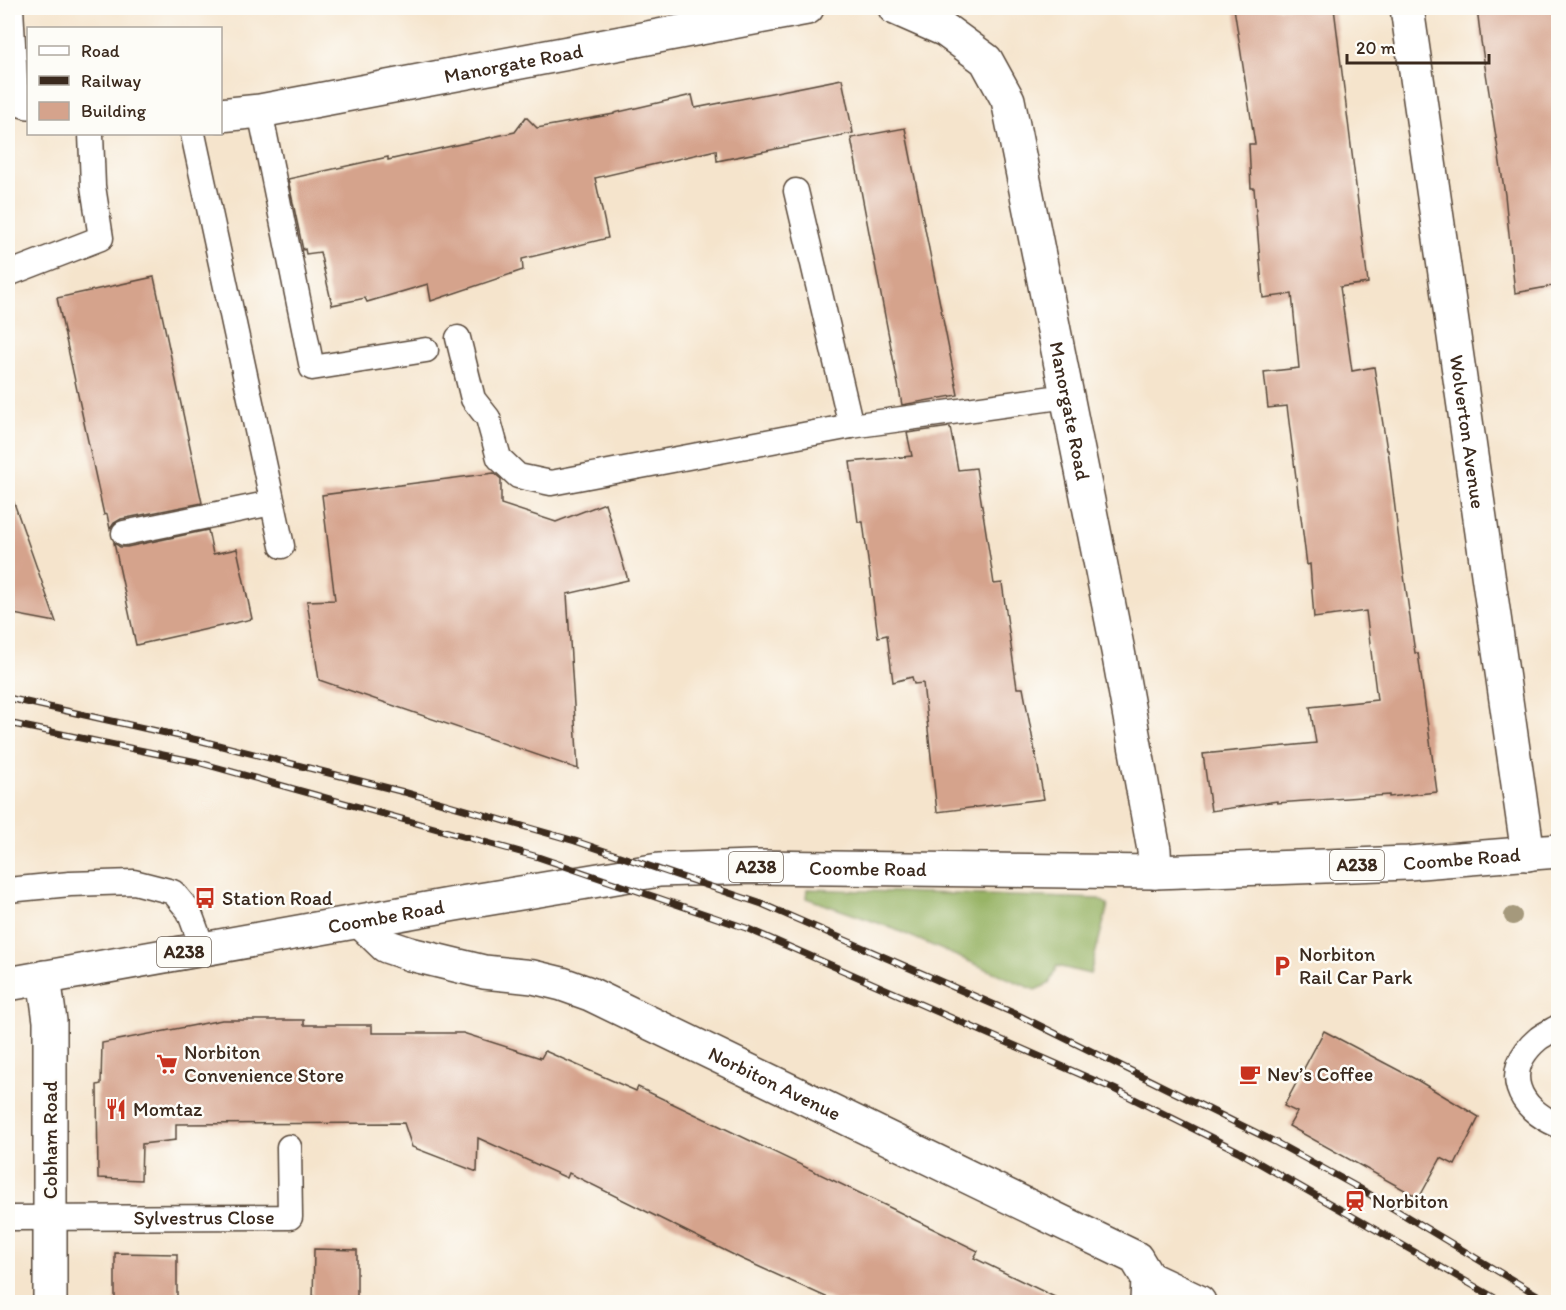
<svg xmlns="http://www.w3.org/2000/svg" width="1566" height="1310" viewBox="0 0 1566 1310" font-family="Itim,sans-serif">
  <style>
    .forest { fill: #98b466; stroke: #6a6f42; stroke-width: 1.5 }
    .building { fill: #d5a38c }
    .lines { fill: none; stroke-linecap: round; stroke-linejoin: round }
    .lane-casing { stroke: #574638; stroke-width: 27 }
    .street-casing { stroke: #574638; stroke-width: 36 }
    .primary-casing { stroke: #574638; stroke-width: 36 }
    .lane { stroke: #fff; stroke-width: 24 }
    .street { stroke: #fff; stroke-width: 33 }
    .primary { stroke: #fff; stroke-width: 33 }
    .rail-casing { stroke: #3b2a1e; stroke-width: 7 }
    .rail { stroke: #fdfcf7; stroke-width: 4.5; stroke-dasharray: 14; stroke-linecap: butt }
    .tree { fill: #a5997b }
    .labels { text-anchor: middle; stroke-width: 5; stroke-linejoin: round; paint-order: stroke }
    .shield { fill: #fdfcf7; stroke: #75695f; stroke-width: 1.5 }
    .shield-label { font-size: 18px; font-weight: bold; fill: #3b2a1e }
    .street-label { font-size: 20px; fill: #3b2a1e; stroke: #fdfcf7 }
    .poi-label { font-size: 20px; fill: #3b2a1e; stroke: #fdfcf7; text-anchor: start }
  </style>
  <rect width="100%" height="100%" fill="#fdfcf7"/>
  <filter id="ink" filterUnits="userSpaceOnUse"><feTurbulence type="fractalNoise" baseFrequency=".0167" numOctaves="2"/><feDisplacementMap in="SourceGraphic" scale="12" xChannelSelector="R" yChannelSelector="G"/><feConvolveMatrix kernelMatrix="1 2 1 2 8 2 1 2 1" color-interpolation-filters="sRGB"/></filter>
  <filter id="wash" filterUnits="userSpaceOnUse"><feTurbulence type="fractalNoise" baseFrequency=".008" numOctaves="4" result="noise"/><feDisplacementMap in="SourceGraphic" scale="24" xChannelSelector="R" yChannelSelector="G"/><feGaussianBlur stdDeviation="1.35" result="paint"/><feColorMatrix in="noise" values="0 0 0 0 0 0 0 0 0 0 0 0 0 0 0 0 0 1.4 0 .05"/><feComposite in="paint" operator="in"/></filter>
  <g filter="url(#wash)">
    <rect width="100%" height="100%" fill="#f5e4cc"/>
    <path class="forest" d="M 807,889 L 1099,899 L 1108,905 L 1090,974 L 1057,966 L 1049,984 L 1035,990 L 887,926 L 806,898 Z"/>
    <g id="blocks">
      <g class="building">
        <path d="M 1234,8 L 1334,8 L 1368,283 L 1340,287 L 1352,371 L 1374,367 L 1387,450 L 1388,450 L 1398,533 L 1415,653 L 1418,653 L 1437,792 L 1389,797 L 1389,795 L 1277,803 L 1277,801 L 1211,811 L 1203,754 L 1316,743 L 1310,707 L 1377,700 L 1366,611 L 1314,618 L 1310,564 L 1307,565 L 1287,406 L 1268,408 L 1264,372 L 1299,368 L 1292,294 L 1263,298 L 1254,188 L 1251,188 L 1249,144 L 1255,144 Z"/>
        <path d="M 1477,8 L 1558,8 L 1558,285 L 1515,293 L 1505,195 L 1481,41 Z"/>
        <path d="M 842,79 L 853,133 L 717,161 L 716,150 L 595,178 L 608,238 L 522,259 L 523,270 L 431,301 L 428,284 L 367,302 L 365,298 L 332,305 L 320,252 L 306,254 L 305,249 L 303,250 L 288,179 L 388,157 L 388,160 L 515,132 L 526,117 L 537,128 L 614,114 L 614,113 L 692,95 L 695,108 Z"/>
        <path d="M 905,128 L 958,395 L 902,405 L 851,138 Z"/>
        <path d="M 154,277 L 202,503 L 121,519 L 114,523 L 110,529 L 107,514 L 104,515 L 57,298 Z"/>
        <path d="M 950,427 L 958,470 L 976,468 L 994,584 L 1002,583 L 1017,688 L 1023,688 L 1044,799 L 937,812 L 923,683 L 914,684 L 912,677 L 893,682 L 887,635 L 878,637 L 863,522 L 858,522 L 850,462 L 912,456 L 907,433 Z"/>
        <path d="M 494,473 L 501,479 L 501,504 L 556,522 L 605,503 L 628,580 L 567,594 L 578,769 L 319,680 L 307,601 L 335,600 L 322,495 Z"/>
        <path d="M 13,500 L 56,622 L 8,613 L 8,501 Z"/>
        <path d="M 208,530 L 213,554 L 237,549 L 252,619 L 136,645 L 114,543 L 120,547 L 127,547 Z"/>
        <path d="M 222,1020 L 304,1020 L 304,1025 L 372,1025 L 372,1033 L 463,1033 L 541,1058 L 545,1051 L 636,1091 L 638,1087 L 893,1209 L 978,1251 L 974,1258 L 1065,1302 L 837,1302 L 742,1259 L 569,1173 L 567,1178 L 478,1138 L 477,1172 L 412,1147 L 404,1123 L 176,1124 L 176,1140 L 142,1144 L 141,1180 L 98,1178 L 97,1085 L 101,1084 L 102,1043 Z"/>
        <path d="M 1324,1031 L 1417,1080 L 1479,1117 L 1455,1165 L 1441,1158 L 1419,1198 L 1289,1126 L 1297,1112 L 1284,1106 Z"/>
        <path d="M 314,1249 L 357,1250 L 357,1302 L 313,1302 Z"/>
        <path d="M 115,1253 L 177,1254 L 177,1302 L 115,1302 Z"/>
      </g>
    </g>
  </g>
  <g filter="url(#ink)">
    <use href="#blocks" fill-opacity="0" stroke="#574638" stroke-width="1.5"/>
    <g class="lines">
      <defs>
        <g id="lane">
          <path d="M 11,8 L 16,98"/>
          <path d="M 260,111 L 312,368 L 426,350"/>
          <path d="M 193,134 L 282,546"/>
          <path d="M 796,191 L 851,426"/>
          <path d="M 8,274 L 101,238 L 93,186 L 91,134"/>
          <path d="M 458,338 L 473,399 L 488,418 L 499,458 L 518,476 L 551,483 L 851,426 L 1067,396"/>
          <path d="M 124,533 L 272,503"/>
          <path d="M 8,890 L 70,884 L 134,882 L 173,892 L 189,911 L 203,949"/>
          <path d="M 1558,1027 C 1552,1031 1544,1034 1538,1039 C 1500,1071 1518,1109 1558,1125"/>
          <path id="s1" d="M 8,1218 L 290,1217 L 289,1147"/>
        </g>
        <g id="street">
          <path id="s2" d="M 895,8 L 945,30 L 986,60 L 1008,100 L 1118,651 L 1154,850 L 1155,872"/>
          <path id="s3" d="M 1407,8 L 1528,854"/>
          <path d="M 8,96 L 28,102"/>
          <path id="s4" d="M 220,115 L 260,111 L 807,8"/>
          <path id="s5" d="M 361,922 L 386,946 L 410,954 L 484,972 L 533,977 L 562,984 L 590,994 L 1136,1258 L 1148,1278 L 1147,1302"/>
          <path d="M 44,977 L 50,1021 L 50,1302"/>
          <path d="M 1148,1278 L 1199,1302"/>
        </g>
        <g id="primary">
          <path id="s6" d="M 8,984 L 455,904 L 659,870 L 753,867 L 1155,872 L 1408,863 L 1558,851"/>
        </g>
      </defs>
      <use href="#lane" class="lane-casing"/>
      <use href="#street" class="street-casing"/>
      <use href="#primary" class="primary-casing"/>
      <use href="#lane" class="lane"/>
      <use href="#street" class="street"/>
      <use href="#primary" class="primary"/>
      <defs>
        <g id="rail">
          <path d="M 8,698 L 202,741 L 404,792 L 575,841 L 762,904 L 1018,1015 L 1275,1142 L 1359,1188 L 1549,1302"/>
          <path d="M 8,723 L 197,762 L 538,857 L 746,928 L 1114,1089 L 1238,1151 L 1502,1302"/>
        </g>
      </defs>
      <use href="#rail" class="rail-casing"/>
      <use href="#rail" class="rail"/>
    </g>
    <circle class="tree" cx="1513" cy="916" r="9"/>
  </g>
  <defs>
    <symbol id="bus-bare" viewBox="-9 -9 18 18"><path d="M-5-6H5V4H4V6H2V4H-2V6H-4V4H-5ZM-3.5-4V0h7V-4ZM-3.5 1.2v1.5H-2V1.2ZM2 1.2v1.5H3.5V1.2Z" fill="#c8321e" stroke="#fdfcf7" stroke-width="2.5" paint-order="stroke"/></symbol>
    <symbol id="parking-bare" viewBox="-9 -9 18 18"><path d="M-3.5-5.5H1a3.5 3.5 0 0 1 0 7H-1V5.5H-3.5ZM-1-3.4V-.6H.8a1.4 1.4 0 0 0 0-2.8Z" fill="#c8321e" stroke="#fdfcf7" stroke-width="2.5" paint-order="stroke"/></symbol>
    <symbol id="supermarket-bare" viewBox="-9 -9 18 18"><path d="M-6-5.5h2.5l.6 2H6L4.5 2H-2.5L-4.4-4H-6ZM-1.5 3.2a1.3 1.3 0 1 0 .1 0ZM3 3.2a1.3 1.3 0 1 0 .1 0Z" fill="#c8321e" stroke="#fdfcf7" stroke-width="2.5" paint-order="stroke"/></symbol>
    <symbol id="cafe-bare" viewBox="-9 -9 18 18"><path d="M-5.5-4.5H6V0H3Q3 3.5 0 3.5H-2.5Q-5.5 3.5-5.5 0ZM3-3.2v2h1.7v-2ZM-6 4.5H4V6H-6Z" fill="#c8321e" stroke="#fdfcf7" stroke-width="2.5" paint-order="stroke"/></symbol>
    <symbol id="restaurant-bare" viewBox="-9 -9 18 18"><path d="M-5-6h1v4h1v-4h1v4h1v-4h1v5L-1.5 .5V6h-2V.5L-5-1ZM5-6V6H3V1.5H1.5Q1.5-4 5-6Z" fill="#c8321e" stroke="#fdfcf7" stroke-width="2.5" paint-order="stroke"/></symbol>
    <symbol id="station-bare" viewBox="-9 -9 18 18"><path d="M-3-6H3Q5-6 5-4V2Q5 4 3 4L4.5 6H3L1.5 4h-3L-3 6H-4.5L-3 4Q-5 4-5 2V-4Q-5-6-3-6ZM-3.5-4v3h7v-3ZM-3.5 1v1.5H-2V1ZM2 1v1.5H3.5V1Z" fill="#c8321e" stroke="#fdfcf7" stroke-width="2.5" paint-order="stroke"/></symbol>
  </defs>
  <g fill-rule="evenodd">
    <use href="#bus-bare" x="190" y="883" width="30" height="30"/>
    <use href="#parking-bare" x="1267" y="951" width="30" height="30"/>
    <use href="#supermarket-bare" x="152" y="1049" width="30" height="30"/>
    <use href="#cafe-bare" x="1235" y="1059" width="30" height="30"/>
    <use href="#restaurant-bare" x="101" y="1094" width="30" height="30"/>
    <use href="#station-bare" x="1340" y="1186" width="30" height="30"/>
  </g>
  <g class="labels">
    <g class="shield">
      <rect x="1330" y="850" width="54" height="30" rx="4.5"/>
      <rect x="729" y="852" width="54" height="30" rx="4.5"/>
      <rect x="157" y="937" width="54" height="30" rx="4.5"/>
    </g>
    <g class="shield-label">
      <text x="1357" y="871">A238</text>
      <text x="756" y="873">A238</text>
      <text x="184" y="958">A238</text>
    </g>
    <g class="street-label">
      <text dy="7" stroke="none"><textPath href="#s4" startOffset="298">Manorgate Road</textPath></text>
      <text dy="7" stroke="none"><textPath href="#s2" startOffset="468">Manorgate Road</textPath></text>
      <text dy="7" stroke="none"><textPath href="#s3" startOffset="428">Wolverton Avenue</textPath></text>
      <text dy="7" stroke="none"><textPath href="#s6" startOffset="1464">Coombe Road</textPath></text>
      <text dy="7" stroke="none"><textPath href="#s6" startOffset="870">Coombe Road</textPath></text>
      <text dy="7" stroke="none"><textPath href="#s6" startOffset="384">Coombe Road</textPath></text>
      <text dy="7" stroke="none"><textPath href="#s5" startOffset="450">Norbiton Avenue</textPath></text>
      <text transform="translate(50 1140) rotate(-90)" y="7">Cobham Road</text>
      <text dy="7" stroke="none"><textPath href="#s1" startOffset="196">Sylvestrus Close</textPath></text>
    </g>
    <g class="poi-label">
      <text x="222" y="905">Station Road</text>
      <text x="1299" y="961">Norbiton<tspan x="1299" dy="23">Rail Car Park</tspan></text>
      <text x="184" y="1059">Norbiton<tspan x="184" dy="23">Convenience Store</tspan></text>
      <text x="1267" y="1081">Nev’s Coffee</text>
      <text x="133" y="1116">Momtaz</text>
      <text x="1372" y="1208">Norbiton</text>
    </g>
  </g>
  <rect width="1566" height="1310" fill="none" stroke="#fdfcf7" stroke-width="30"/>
  <rect x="27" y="27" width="195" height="108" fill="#fdfcf7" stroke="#afa8a0" stroke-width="1.5"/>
  <rect x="39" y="46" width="30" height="9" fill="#ffffff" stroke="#afa8a0" stroke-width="1.5"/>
  <text x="81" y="57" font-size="18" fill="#3b2a1e">Road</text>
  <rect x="39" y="76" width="30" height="9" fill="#3b2a1e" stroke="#afa8a0" stroke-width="1.5"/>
  <text x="81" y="87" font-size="18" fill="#3b2a1e">Railway</text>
  <rect x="39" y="102" width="30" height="18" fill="#d5a38c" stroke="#afa8a0" stroke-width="1.5"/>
  <text x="81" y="117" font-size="18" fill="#3b2a1e">Building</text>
  <path d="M1347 54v9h142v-9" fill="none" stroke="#3b2a1e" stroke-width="3"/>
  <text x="1356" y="54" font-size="18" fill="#3b2a1e" stroke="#fdfcf7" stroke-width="4.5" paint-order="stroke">20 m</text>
</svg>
